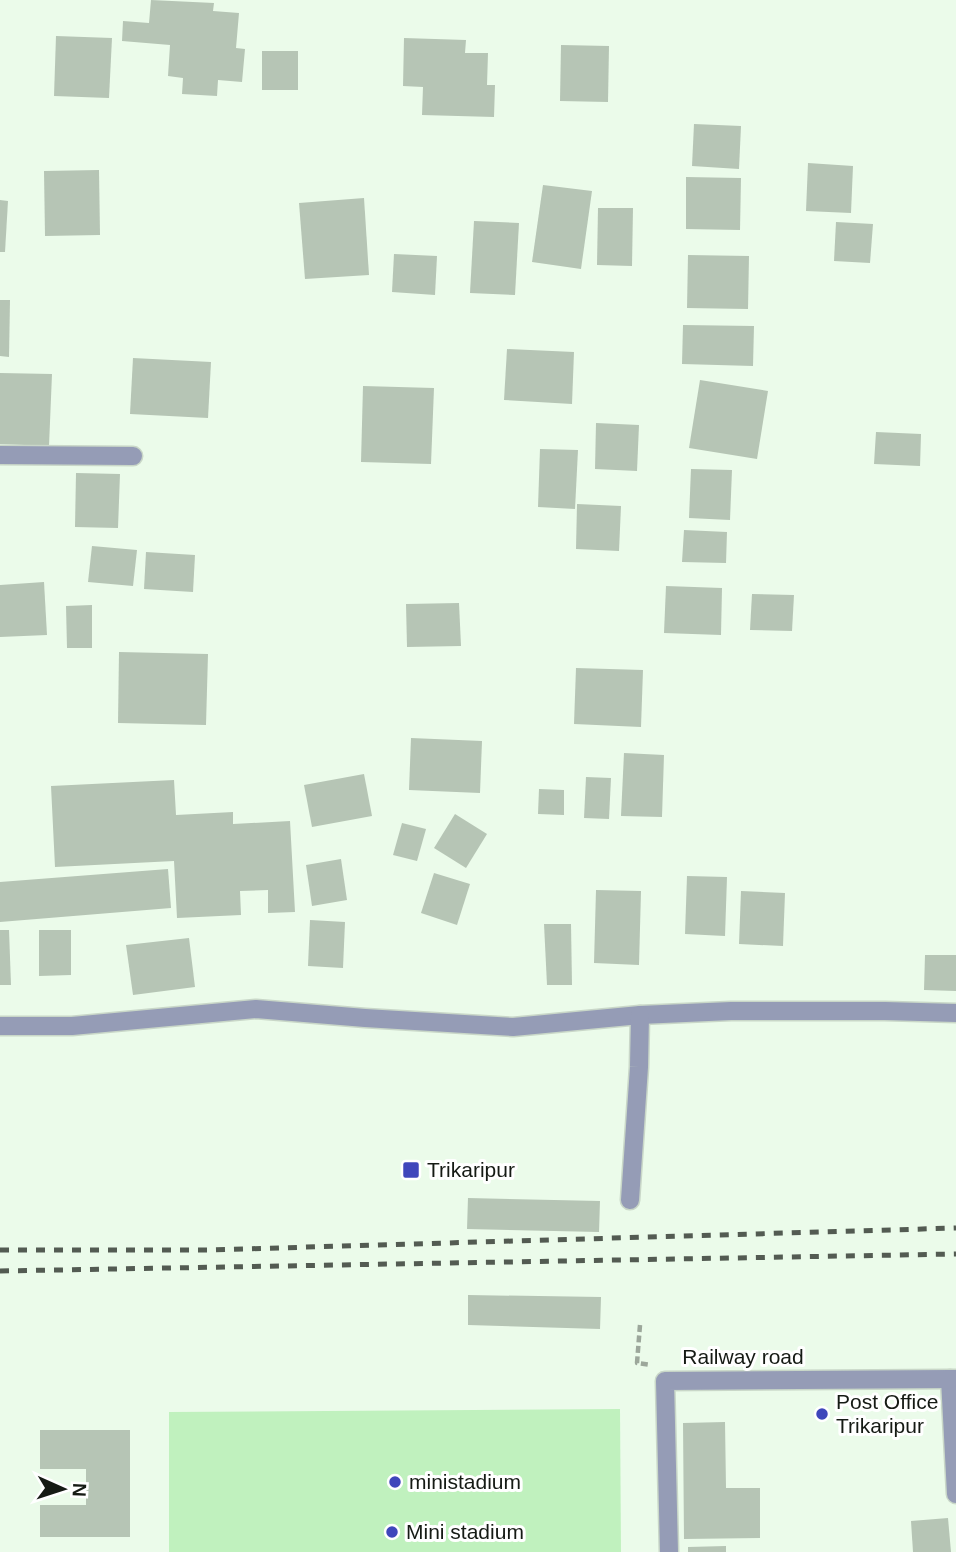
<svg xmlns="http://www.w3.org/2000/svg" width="956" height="1552" viewBox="0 0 956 1552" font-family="Arial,sans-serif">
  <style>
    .green { fill: #c0f1be }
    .building { fill: #b6c5b5 }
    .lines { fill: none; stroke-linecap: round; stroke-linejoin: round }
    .street-casing { stroke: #c9d7c8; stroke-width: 21 }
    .path { stroke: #9ca79b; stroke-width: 4.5; stroke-dasharray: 7 3.5; stroke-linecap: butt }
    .street { stroke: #959cb6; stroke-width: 18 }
    .rail { stroke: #535b52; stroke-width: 5; stroke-dasharray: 9 9; stroke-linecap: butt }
    .poi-dot { fill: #3f46bb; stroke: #fff; stroke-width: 2.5 }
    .labels { text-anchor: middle; stroke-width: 6; stroke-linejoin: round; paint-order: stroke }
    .poi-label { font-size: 21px; fill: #151a14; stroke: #fff; text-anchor: start }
    .street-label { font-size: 21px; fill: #151a14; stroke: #fff }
  </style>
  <rect width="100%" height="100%" fill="#ebfbea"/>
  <path class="green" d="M 620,1409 L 621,1552 L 169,1552 L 169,1412 Z"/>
  <g class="building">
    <path d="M 151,0 L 214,3 L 213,11 L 239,13 L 236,48 L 245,49 L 242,82 L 218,80 L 217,96 L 182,94 L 183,78 L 168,76 L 170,45 L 122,41 L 123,21 L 149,23 Z"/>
    <path d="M 56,36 L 112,38 L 109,98 L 54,96 Z"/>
    <path d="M 404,38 L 466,40 L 465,53 L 488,53 L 487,85 L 495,85 L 494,117 L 422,115 L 423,87 L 403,86 Z"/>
    <path d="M 561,45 L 609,46 L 608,102 L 560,101 Z"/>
    <rect x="262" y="51" width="36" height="39"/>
    <path d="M 694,124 L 741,126 L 739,169 L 692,166 Z"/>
    <path d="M 808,163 L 853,166 L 851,213 L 806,211 Z"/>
    <path d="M 99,170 L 100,235 L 45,236 L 44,171 Z"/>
    <path d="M 686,177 L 741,178 L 740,230 L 686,229 Z"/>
    <path d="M 543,185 L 592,191 L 581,269 L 532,262 Z"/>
    <path d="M 364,198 L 369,275 L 305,279 L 299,203 Z"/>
    <path d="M 0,200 L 8,201 L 5,252 L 0,252 Z"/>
    <path d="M 598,208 L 633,208 L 632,266 L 597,265 Z"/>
    <path d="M 474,221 L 519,223 L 515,295 L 470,293 Z"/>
    <path d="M 836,222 L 873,224 L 870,263 L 834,261 Z"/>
    <path d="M 394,254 L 437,256 L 435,295 L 392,292 Z"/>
    <path d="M 688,255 L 749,256 L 748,309 L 687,308 Z"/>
    <path d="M 0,300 L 10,300 L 9,357 L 0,356 Z"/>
    <path d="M 683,325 L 754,326 L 753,366 L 682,364 Z"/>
    <path d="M 507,349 L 574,352 L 572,404 L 504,400 Z"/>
    <path d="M 133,358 L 211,362 L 208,418 L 130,414 Z"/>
    <path d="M 0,373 L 52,374 L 49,446 L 0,444 Z"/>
    <path d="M 700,380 L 768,391 L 757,459 L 689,448 Z"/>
    <path d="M 363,386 L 434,388 L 431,464 L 361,462 Z"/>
    <path d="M 596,423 L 639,425 L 637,471 L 595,469 Z"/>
    <path d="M 876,432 L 921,434 L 920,466 L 874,464 Z"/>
    <path d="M 540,449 L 578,450 L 575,509 L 538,507 Z"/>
    <path d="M 691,469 L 732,470 L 730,520 L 689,518 Z"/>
    <path d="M 76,473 L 120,474 L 118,528 L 75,527 Z"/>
    <path d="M 577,504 L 621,506 L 619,551 L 576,549 Z"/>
    <path d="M 684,530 L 727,532 L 726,563 L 682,562 Z"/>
    <path d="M 92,546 L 137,550 L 133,586 L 88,582 Z"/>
    <path d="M 146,552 L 195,555 L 193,592 L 144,589 Z"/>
    <path d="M 44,582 L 47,635 L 0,637 L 0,585 Z"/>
    <path d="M 666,586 L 722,588 L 721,635 L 664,633 Z"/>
    <path d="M 752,594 L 794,595 L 792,631 L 750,630 Z"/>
    <path d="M 459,603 L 461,646 L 407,647 L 406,604 Z"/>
    <path d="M 92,605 L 92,648 L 67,648 L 66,606 Z"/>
    <path d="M 119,652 L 208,654 L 206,725 L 118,723 Z"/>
    <path d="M 576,668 L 643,670 L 641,727 L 574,724 Z"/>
    <path d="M 411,738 L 482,741 L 480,793 L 409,790 Z"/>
    <path d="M 624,753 L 664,755 L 662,817 L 621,816 Z"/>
    <path d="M 364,774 L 372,816 L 312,827 L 304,785 Z"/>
    <path d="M 586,777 L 611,778 L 609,819 L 584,818 Z"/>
    <path d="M 174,780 L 176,815 L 233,812 L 233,824 L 290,821 L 295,912 L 268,913 L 268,890 L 240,891 L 241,915 L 177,918 L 174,861 L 55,867 L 51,786 Z"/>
    <path d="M 539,789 L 564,790 L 564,815 L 538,814 Z"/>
    <path d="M 455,814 L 487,834 L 466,868 L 434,848 Z"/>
    <path d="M 402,823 L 426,829 L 417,861 L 393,855 Z"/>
    <path d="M 341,859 L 347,900 L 312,906 L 306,865 Z"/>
    <path d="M 168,869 L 171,908 L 0,922 L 0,882 Z"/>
    <path d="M 434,873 L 470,884 L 457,925 L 421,913 Z"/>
    <path d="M 687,876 L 727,877 L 725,936 L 685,934 Z"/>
    <path d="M 596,890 L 641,891 L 639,965 L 594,963 Z"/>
    <path d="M 741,891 L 785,893 L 783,946 L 739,944 Z"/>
    <path d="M 310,920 L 345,922 L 343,968 L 308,966 Z"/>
    <path d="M 544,924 L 571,924 L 572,985 L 547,985 Z"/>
    <path d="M 0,930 L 9,930 L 11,985 L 0,985 Z"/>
    <path d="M 39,930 L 71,930 L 71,975 L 39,976 Z"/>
    <path d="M 189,938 L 195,987 L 133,995 L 126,945 Z"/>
    <path d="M 925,955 L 956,955 L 956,991 L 924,990 Z"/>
    <path d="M 468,1198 L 600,1201 L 599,1232 L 467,1229 Z"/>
    <path d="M 468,1295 L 601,1297 L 600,1329 L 468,1325 Z"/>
    <path d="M 725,1422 L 726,1488 L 760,1488 L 760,1538 L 684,1539 L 683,1423 Z"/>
    <path d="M 40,1430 L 130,1430 L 130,1537 L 40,1537 L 40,1505 L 86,1505 L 86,1469 L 40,1469 Z"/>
    <path d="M 948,1518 L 951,1552 L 913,1552 L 911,1521 Z"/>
    <path d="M 726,1546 L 726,1552 L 688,1552 L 688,1547 Z"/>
  </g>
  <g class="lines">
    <defs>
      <g id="street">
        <path d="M 0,455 L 133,456"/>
        <path d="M 0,1026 L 72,1026 L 256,1009 L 365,1018 L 513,1027 L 640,1015 L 731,1011 L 885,1011 L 956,1013"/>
        <path d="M 630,1200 L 639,1067 L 640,1015"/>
        <path d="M 956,1379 L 950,1379 L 956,1494"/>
        <path d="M 669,1552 L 665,1381 L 950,1379"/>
      </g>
    </defs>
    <use href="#street" class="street-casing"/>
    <path class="path" d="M 640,1325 L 637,1363 L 651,1365"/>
    <use href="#street" class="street"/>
    <g class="rail">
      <path d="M 0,1250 L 208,1250 L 956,1228"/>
      <path d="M 0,1271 L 956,1254"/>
    </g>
  </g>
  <g class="poi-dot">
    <rect x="402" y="1161" width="18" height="18" rx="3.5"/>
    <circle cx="822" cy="1414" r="7"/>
    <circle cx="395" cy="1482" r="7"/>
    <circle cx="392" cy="1532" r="7"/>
  </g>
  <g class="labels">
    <g class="poi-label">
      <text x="427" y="1177">Trikaripur</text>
      <text x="836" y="1409">Post Office<tspan x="836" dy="24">Trikaripur</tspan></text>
      <text x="409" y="1489">ministadium</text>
      <text x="406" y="1539">Mini stadium</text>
    </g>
    <g class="street-label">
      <text x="743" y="1364">Railway road</text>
    </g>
  </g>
  <g transform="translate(63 1489) rotate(93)" stroke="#ffffff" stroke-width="5" paint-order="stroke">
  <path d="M0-5L12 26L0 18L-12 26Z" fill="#151a14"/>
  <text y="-10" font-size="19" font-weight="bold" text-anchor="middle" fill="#151a14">N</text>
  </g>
</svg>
